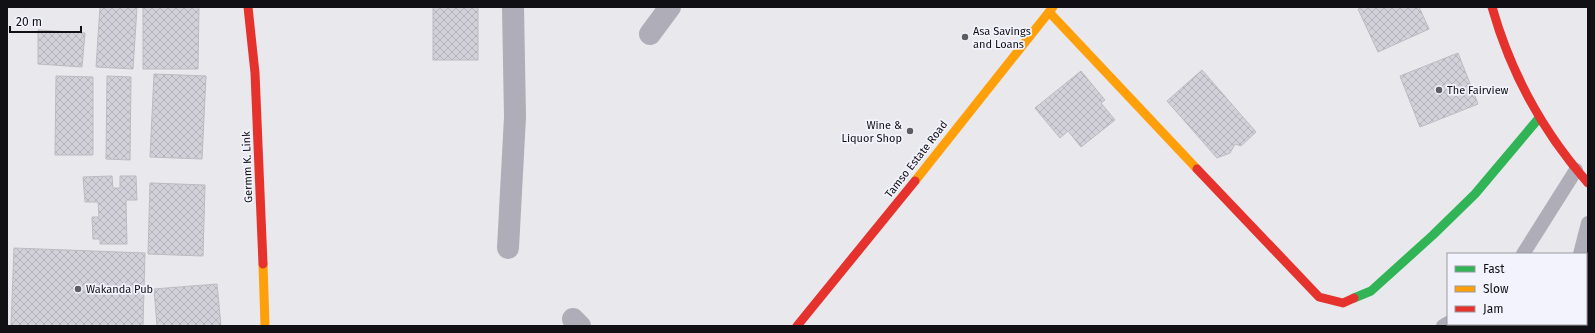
<svg xmlns="http://www.w3.org/2000/svg" width="1595" height="333" viewBox="0 0 1595 333" font-family="'Fira Sans',sans-serif">
  <style>
    .building { fill: url(#building-cross-hatch); stroke: #bcbcc0 }
    .lines { fill: none; stroke-linecap: round; stroke-linejoin: round }
    .lane { stroke: #aeadb8; stroke-width: 14 }
    .street { stroke: #aeadb8; stroke-width: 22 }
    .fast { stroke: #30b455; stroke-width: 9 }
    .slow { stroke: #ff9f0a; stroke-width: 9 }
    .jam { stroke: #e5322d; stroke-width: 9 }
    .poi-dot { fill: #5c5c61; stroke: #f3f3fd; stroke-width: 1.5 }
    .labels { text-anchor: middle; stroke-width: 3.5; stroke-linejoin: round; paint-order: stroke }
    .poi-label { font-size: 11px; fill: #111115; stroke: #f3f3fd; text-anchor: start }
    .street-label { font-size: 11px; fill: #111115; stroke: #f3f3fd }
  </style>
  <defs>
    <pattern id="building-cross-hatch" width="8" height="8" patternUnits="userSpaceOnUse"><rect width="8" height="8" fill="#d2d1da"/><path d="M0 0l8 8M0 8l8-8" fill="none" stroke="#b3b2ba"/></pattern>
  </defs>
  <rect width="100%" height="100%" fill="#e8e8ed"/>
  <g class="building">
    <path d="M 100,7 L 137,7 L 133,69 L 96,67 Z"/>
    <path d="M 143,7 L 199,7 L 198,69 L 143,69 Z"/>
    <rect x="433" y="7" width="45" height="53"/>
    <path d="M 1363,7 L 1419,7 L 1429,29 L 1378,52 L 1358,9 Z"/>
    <path d="M 38,30 L 85,33 L 82,67 L 38,64 Z"/>
    <path d="M 1458,53 L 1478,104 L 1420,127 L 1400,76 Z"/>
    <path d="M 1202,70 L 1256,132 L 1241,146 L 1235,144 L 1230,153 L 1217,158 L 1167,101 Z"/>
    <path d="M 1081,71 L 1105,100 L 1101,103 L 1115,120 L 1081,147 L 1068,131 L 1060,138 L 1035,108 Z"/>
    <path d="M 154,74 L 206,76 L 202,159 L 150,157 Z"/>
    <path d="M 56,76 L 93,77 L 93,155 L 55,155 Z"/>
    <path d="M 107,76 L 131,77 L 130,160 L 106,159 Z"/>
    <path d="M 112,176 L 113,188 L 120,188 L 120,176 L 136,176 L 137,200 L 126,200 L 127,244 L 100,244 L 100,239 L 93,239 L 92,217 L 99,217 L 98,202 L 85,202 L 83,177 Z"/>
    <path d="M 150,183 L 205,185 L 203,256 L 148,254 Z"/>
    <path d="M 14,248 L 145,253 L 143,326 L 11,326 Z"/>
    <path d="M 217,284 L 221,326 L 157,326 L 154,289 Z"/>
  </g>
  <g class="lines">
    <g class="lane">
      <path d="M 1523,254 L 1576,170"/>
      <path d="M 1580,254 L 1588,223"/>
      <path d="M 1586,324 L 1588,324"/>
      <path d="M 1443,326 L 1448,323"/>
      <path d="M 1563,326 L 1563,324"/>
    </g>
    <g class="street">
      <path d="M 650,34 L 670,7"/>
      <path d="M 508,248 L 515,117 L 513,7"/>
      <path d="M 573,319 L 580,326"/>
    </g>
    <path class="fast" d="M 1354,298 L 1371,291 L 1433,235 L 1475,194 L 1539,118"/>
    <g class="slow">
      <path d="M 1049,12 L 1197,169"/>
      <path d="M 915,181 L 1053,7"/>
      <path d="M 263,264 L 265,326"/>
    </g>
    <g class="jam">
      <path d="M 248,7 L 255,73 L 263,264"/>
      <path d="M 1492,7 C 1511,74 1542,131 1588,183"/>
      <path d="M 1197,169 L 1319,297 L 1343,303 L 1354,298"/>
      <path d="M 797,326 L 915,181"/>
    </g>
  </g>
  <g class="poi-dot">
    <circle cx="965" cy="37" r="4"/>
    <circle cx="1439" cy="90" r="4"/>
    <circle cx="910" cy="131" r="4"/>
    <circle cx="78" cy="289" r="4"/>
  </g>
  <g class="labels">
    <g class="poi-label">
      <text x="973" y="35">Asa Savings<tspan x="973" dy="13">and Loans</tspan></text>
      <text x="1447" y="94">The Fairview</text>
      <text x="902" y="129" text-anchor="end">Wine &amp;<tspan x="902" dy="13">Liquor Shop</tspan></text>
      <text x="86" y="293">Wakanda Pub</text>
    </g>
    <g class="street-label">
      <text transform="translate(916 159) rotate(-52)" y="4">Tamso Estate Road</text>
      <text transform="translate(247 167) rotate(-92)" y="4">Germm K. Link</text>
    </g>
  </g>
  <rect width="1595" height="333" fill="none" stroke="#111115" stroke-width="16"/>
  <rect x="1447" y="253" width="140" height="72" fill="#f3f3fd" stroke="#9999a0"/>
  <rect x="1455" y="266" width="20" height="6" fill="#30b455" stroke="#9999a0"/>
  <text x="1483" y="273" font-size="12" fill="#111115">Fast</text>
  <rect x="1455" y="286" width="20" height="6" fill="#ff9f0a" stroke="#9999a0"/>
  <text x="1483" y="293" font-size="12" fill="#111115">Slow</text>
  <rect x="1455" y="306" width="20" height="6" fill="#e5322d" stroke="#9999a0"/>
  <text x="1483" y="313" font-size="12" fill="#111115">Jam</text>
  <path d="M10 26v6h71v-6" fill="none" stroke="#111115" stroke-width="2"/>
  <text x="16" y="26" font-size="12" fill="#111115" stroke="#f3f3fd" stroke-width="3" paint-order="stroke">20 m</text>
</svg>
